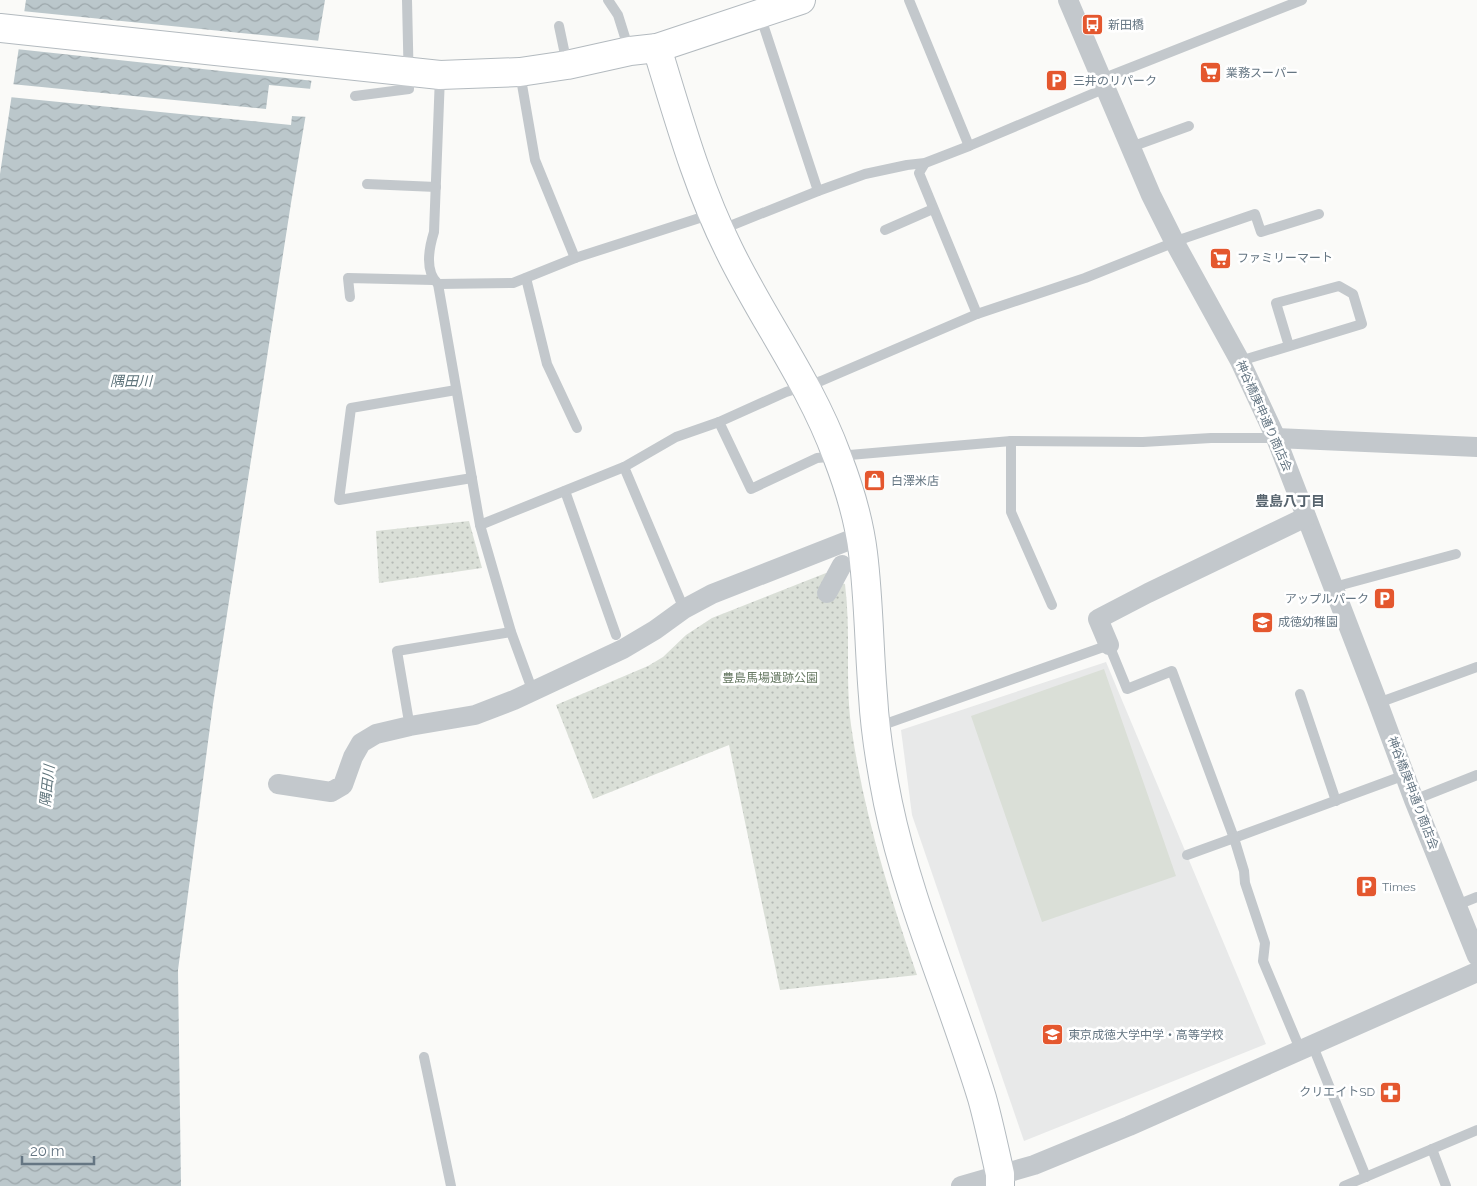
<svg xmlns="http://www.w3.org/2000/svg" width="1477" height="1186" viewBox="0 0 1477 1186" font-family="Raleway,'Noto Sans JP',sans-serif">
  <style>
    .built { fill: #e8e9e9 }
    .grass { fill: url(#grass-dots) }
    .garden { fill: #dadfd7 }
    .water { fill: url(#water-waves) }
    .pier { fill: #fafaf8 }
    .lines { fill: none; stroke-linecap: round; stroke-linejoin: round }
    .secondary-casing { stroke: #b3babf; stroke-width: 30 }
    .lane { stroke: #c3c8cc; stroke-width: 10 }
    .street { stroke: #c3c8cc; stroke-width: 20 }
    .secondary { stroke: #fff; stroke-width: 28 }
    .labels { text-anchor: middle; stroke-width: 5; stroke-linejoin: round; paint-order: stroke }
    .poi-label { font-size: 12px; fill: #657683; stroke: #fff; text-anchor: start }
    .street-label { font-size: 12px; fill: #657683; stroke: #fff }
    .park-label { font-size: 12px; fill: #687a64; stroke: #fff }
    .water-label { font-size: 14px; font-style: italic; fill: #60757c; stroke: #fff }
    .neighbourhood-label { font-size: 14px; font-weight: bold; fill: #57646e; stroke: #fff }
  </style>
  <defs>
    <pattern id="grass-dots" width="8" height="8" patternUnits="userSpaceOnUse" patternTransform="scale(1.25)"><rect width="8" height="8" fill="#dadfd7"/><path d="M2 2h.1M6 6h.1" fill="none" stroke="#b4b9b4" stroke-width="1.8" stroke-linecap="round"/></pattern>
    <pattern id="water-waves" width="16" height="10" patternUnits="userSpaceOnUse" patternTransform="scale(1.25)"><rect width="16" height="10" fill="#bbc7cb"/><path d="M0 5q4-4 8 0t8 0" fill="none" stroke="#9ca6aa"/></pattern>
  </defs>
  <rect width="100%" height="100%" fill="#fafaf8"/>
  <path class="built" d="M 1106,662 L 1266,1044 L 1024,1141 L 912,815 L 901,730 Z"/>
  <g class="grass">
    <path d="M 469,521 L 482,568 L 379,583 L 376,531 Z"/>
    <path d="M 826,573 L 835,582 L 845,584 C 851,631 845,679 851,725 C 863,811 889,894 917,975 L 780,990 L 729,745 L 593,799 L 556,705 L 648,666 L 663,657 L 686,635 L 712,618 Z"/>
  </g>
  <path class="garden" d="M 1104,669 L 1176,876 L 1042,922 L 971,716 Z"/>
  <path class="water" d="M 26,0 L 325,0 L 291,203 L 213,704 L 178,970 L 181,1186 L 0,1186 L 0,174 Z"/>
  <g class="pier">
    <path d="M 22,11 L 321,41 L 314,81 L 16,49 Z"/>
    <path d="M 11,84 L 266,109 L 269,85 L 312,89 L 308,117 L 292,116 L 291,125 L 9,97 Z"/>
  </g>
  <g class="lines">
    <defs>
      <g id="secondary">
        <path d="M 0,28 L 440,75 L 520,72 L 567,65 L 630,51 L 657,48 L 801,0"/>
        <path d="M 657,48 C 678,116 697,186 729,250 C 763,320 810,382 837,456 C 849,487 859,520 863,553 C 869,601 869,649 873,696 C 875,732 881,768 888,803 C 909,904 952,999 982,1098 C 989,1123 994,1148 1000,1174 L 1000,1186"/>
      </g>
    </defs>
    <use href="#secondary" class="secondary-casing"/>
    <g class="lane">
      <path d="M 608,0 L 618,15 L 629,50"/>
      <path d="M 909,0 L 969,146"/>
      <path d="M 760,15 L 818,191"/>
      <path d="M 559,26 L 567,64"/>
      <path d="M 520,73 L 535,160 L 575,258"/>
      <path d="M 440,76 L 434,232 C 429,248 424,271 438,284 L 480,525 L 511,632 L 533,692"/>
      <path d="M 1102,79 L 1302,0"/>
      <path d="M 355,96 L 409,89 L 407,0"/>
      <path d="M 1131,147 L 1189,126"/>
      <path d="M 925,163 L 919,173 L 977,314"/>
      <path d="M 367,184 L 436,187"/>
      <path d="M 720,230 L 818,191 L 865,174 L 907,165 L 925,163 L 969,146 L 1106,88"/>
      <path d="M 885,230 L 933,209"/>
      <path d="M 526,278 L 547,364 L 577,428"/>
      <path d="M 438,284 L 513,283 L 575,258 L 712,214"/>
      <path d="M 350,297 L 348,278 L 433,280"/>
      <path d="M 1240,361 L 1362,324 L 1353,294 L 1339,286 L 1276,303 L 1289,346"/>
      <path d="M 456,390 L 351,408 L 339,500 L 472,478"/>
      <path d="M 719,422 L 751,489 L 817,458 L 838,456 L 1011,441 L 1143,442 L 1211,438 L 1276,438"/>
      <path d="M 1011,441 L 1011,512 L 1052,605"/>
      <path d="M 624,467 L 684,609"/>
      <path d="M 565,491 L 616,635"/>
      <path d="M 480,525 L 624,467 L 676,437 L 719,422 L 786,392 L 821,381 L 977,314 L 1085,278 L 1185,238 L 1255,214 L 1261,232 L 1319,214"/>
      <path d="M 1334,587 L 1456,554"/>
      <path d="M 1300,694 L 1336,801"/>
      <path d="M 1378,703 L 1477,667"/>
      <path d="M 408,716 L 397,651 L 511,632"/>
      <path d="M 877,727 L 1109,645 L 1127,689 L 1172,671 L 1234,838 L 1405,775"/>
      <path d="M 1414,800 L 1477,775"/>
      <path d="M 1187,855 L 1234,838 L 1244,871 L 1245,883 L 1265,943 L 1263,961 L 1300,1049"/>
      <path d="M 1457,905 L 1477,897"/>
      <path d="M 1312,1044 L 1366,1177"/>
      <path d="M 424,1057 L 451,1186"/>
      <path d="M 1432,1149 L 1446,1186"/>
      <path d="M 1344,1186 L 1477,1130"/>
    </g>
    <g class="street">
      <path d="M 1068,0 L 1151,195 L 1175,243 L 1240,361 L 1276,438 L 1378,703 L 1414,800 L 1477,956"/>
      <path d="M 1276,438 L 1477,447"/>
      <path d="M 827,593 L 842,565"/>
      <path d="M 1109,645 L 1098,619 L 1148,593 L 1306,517"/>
      <path d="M 278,784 L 331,792 L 343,785 L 353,757 L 361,743 L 376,734 L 410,726 L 475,715 L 514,700 L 623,649 L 655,630 L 684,609 L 712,594 L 860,536"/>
      <path d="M 961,1186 L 1034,1165 L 1129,1126 L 1477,972"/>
    </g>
    <use href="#secondary" class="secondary"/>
  </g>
  <defs>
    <symbol id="bus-square" viewBox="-11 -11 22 22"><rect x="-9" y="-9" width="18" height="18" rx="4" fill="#e4572e" stroke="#fff"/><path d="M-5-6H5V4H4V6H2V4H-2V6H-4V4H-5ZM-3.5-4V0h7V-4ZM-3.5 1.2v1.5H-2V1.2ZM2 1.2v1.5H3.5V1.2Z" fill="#fff"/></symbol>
    <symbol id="supermarket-square" viewBox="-11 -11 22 22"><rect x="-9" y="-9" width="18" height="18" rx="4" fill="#e4572e" stroke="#fff"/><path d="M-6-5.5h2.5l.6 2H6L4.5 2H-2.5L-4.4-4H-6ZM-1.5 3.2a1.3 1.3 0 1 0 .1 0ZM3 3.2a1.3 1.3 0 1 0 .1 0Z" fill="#fff"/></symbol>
    <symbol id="parking-square" viewBox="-11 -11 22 22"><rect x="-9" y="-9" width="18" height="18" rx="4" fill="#e4572e" stroke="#fff"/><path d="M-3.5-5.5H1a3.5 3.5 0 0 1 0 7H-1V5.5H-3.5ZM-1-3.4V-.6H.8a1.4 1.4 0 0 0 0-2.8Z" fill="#fff"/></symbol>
    <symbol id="shop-square" viewBox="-11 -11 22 22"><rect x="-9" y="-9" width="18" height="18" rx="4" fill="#e4572e" stroke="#fff"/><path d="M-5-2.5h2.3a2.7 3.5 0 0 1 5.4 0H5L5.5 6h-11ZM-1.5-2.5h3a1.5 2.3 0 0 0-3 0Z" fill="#fff"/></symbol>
    <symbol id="school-square" viewBox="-11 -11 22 22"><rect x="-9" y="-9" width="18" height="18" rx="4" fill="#e4572e" stroke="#fff"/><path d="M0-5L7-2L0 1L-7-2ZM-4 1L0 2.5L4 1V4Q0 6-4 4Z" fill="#fff"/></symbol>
    <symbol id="pharmacy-square" viewBox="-11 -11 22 22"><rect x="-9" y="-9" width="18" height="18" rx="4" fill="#e4572e" stroke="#fff"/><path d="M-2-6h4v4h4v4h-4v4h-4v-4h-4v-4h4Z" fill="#fff"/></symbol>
  </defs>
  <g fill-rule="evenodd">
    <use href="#bus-square" x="1080" y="12" width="25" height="25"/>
    <use href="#supermarket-square" x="1198" y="60" width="25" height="25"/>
    <use href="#parking-square" x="1044" y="68" width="25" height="25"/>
    <use href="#supermarket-square" x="1208" y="246" width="25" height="25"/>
    <use href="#shop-square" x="862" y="468" width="25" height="25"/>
    <use href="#parking-square" x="1372" y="586" width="25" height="25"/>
    <use href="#school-square" x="1250" y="610" width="25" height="25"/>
    <use href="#parking-square" x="1354" y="874" width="25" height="25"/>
    <use href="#school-square" x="1040" y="1022" width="25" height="25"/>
    <use href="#pharmacy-square" x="1378" y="1080" width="25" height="25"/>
  </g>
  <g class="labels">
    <g class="poi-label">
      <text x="1108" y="29">新田橋</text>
      <text x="1226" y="77">業務スーパー</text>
      <text x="1073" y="85">三井のリパーク</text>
      <text x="1237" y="262">ファミリーマート</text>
      <text x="891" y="485">白澤米店</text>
      <text x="1369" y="603" text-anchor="end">アップルパーク</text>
      <text x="1278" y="626">成徳幼稚園</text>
      <text x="1382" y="891">Times</text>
      <text x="1068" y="1039">東京成徳大学中学・高等学校</text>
      <text x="1375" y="1096" text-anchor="end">クリエイトSD</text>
    </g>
    <g class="street-label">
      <text transform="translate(1264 416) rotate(66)" y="4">神谷橋庚申通り商店会</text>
      <text transform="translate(1413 793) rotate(69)" y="4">神谷橋庚申通り商店会</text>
    </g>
    <g class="park-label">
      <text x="770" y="682">豊島馬場遺跡公園</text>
    </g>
    <g class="water-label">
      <text x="131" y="386">隅田川</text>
      <text transform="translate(47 786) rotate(-84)" y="5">隅田川</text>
    </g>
    <g class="neighbourhood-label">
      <text x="1290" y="506">豊島八丁目</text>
    </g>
  </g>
  <path d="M22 1156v8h72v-8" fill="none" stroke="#657683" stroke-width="2.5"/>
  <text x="30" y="1156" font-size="15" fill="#657683" stroke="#ffffff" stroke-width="4" paint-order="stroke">20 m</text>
</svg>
